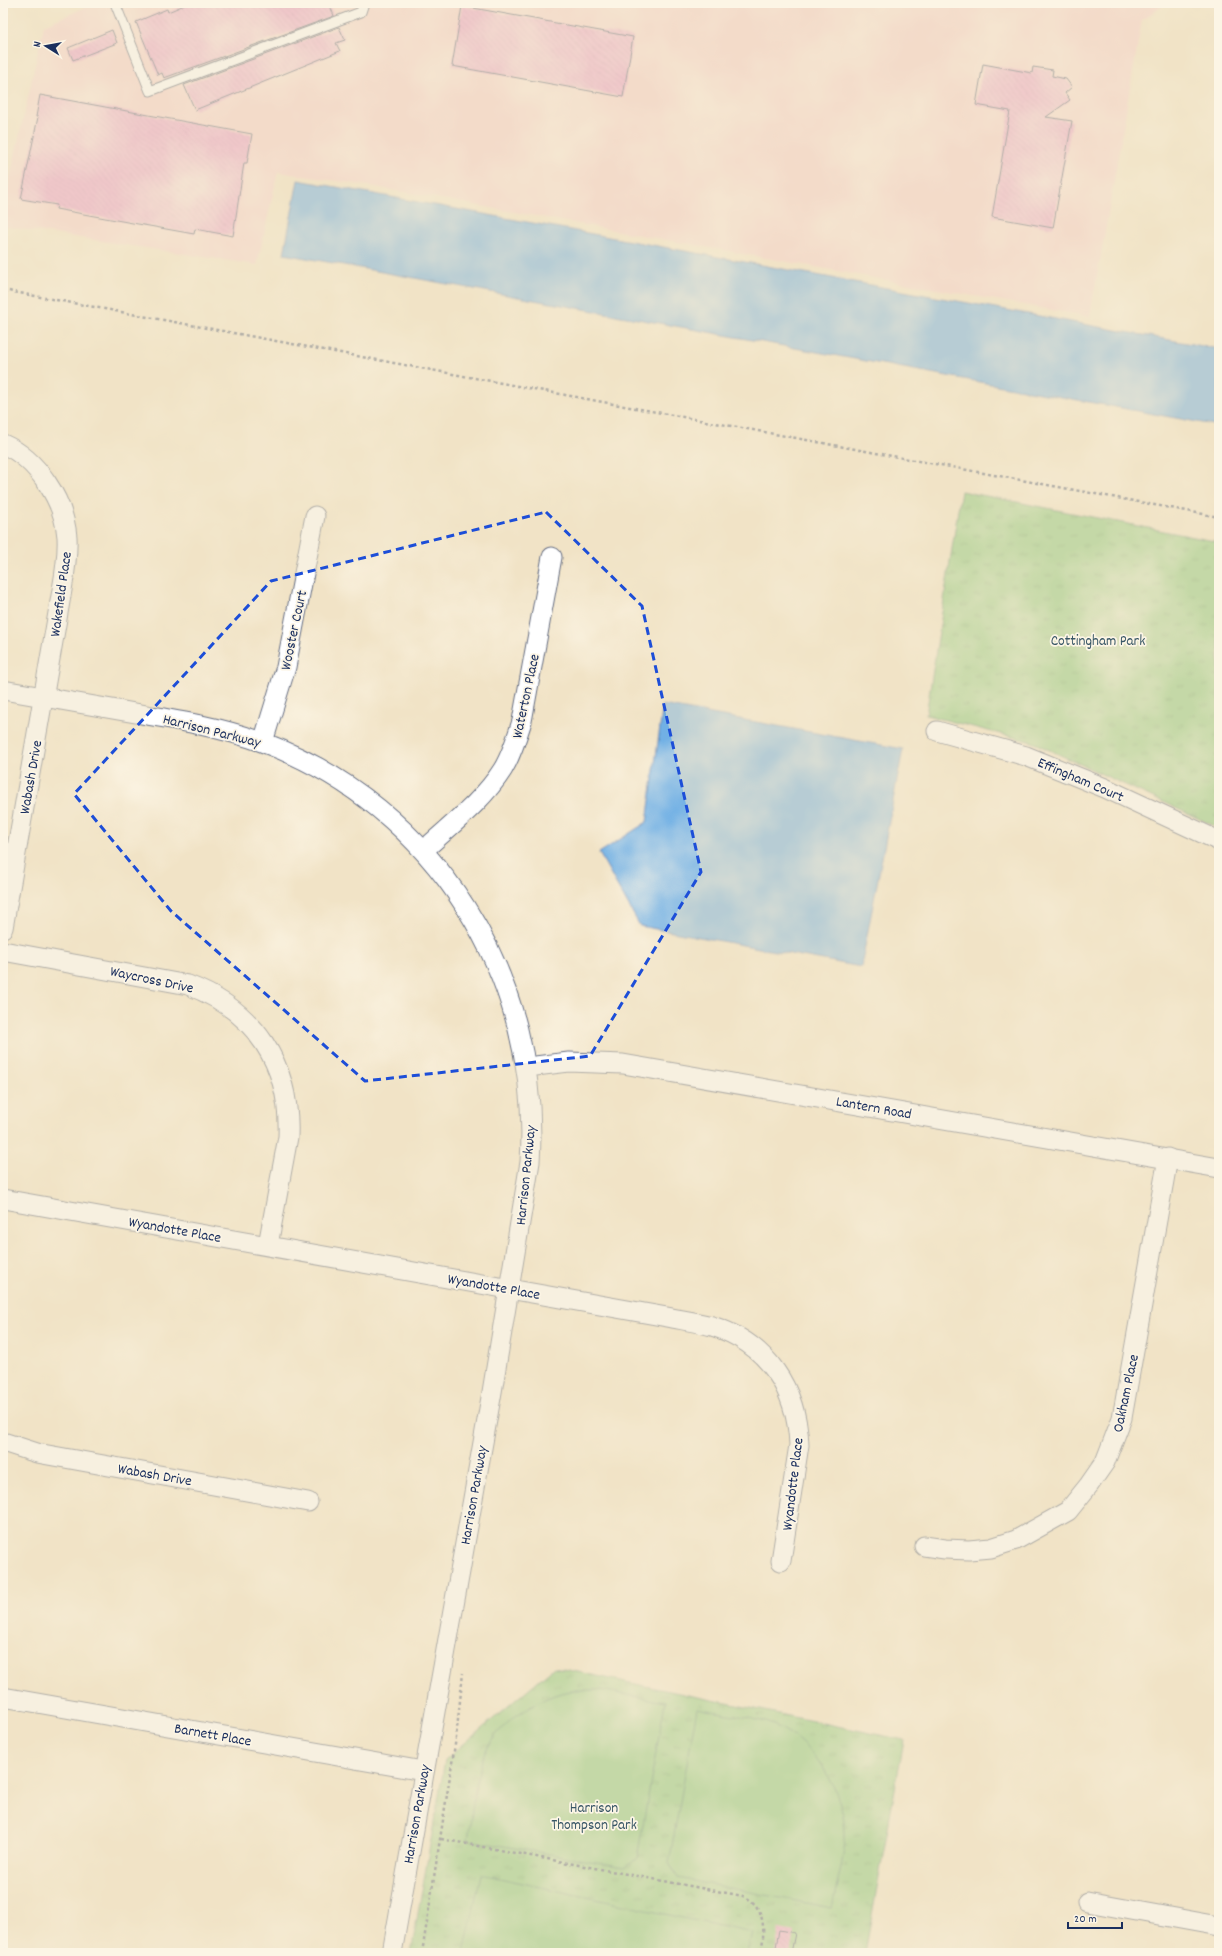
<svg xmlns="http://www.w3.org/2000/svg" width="1222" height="1956" viewBox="0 0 1222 1956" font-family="Dekko,sans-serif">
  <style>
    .built { fill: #f7d0cd }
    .park { fill: url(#park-tufts); stroke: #557d6f }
    .garden { fill: #8fcb80; stroke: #557d6f }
    .water { fill: #71b0e5; stroke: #4670a2 }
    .building { fill: url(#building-back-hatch) }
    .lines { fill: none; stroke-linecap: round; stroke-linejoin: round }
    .lane-casing { stroke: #666e82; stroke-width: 11 }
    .street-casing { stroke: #666e82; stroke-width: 21 }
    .path { stroke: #666e82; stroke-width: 2.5; stroke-dasharray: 3 3; stroke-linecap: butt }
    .lane { stroke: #fff; stroke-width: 9 }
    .street { stroke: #fff; stroke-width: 19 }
    .marked { fill: none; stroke: #1d4ed8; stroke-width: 3; stroke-dasharray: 8 5; stroke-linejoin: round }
    .labels { text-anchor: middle; stroke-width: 3.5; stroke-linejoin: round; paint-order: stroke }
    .street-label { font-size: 15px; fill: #1b2f5e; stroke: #fcf5e5 }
    .park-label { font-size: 15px; fill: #385666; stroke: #fcf5e5 }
  </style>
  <defs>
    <pattern id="park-tufts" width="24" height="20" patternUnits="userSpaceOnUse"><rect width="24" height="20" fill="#8fcb80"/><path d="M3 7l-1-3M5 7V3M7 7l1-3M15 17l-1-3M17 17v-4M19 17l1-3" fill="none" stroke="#74a56c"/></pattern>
    <pattern id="building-back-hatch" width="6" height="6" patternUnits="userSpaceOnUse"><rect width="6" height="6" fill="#efa5ce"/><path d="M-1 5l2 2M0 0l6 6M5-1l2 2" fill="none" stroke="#cc8eb3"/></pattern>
  </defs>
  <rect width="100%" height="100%" fill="#fcf5e5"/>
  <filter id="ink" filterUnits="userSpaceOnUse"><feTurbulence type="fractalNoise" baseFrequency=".025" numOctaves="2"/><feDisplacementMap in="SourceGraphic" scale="8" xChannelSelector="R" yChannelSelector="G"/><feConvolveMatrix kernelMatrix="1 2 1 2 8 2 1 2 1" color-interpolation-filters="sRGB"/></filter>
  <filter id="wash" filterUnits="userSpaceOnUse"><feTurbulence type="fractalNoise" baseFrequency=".012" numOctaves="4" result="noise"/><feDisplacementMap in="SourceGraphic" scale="16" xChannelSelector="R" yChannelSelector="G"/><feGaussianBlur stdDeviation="0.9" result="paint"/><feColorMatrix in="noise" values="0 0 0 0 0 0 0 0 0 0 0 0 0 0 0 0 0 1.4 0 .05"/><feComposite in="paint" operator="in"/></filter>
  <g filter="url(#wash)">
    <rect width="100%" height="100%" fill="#f1e3c6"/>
    <path class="built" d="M 96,3 L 1167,3 L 1142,20 L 1090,317 L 376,187 L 278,172 L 257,265 L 3,226 L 3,210 L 44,25 Z"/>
    <g class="park">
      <path d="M 961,491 L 1219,542 L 1219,828 L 1032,742 L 926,715 Z"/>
      <path d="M 554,1667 L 904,1740 L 865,1953 L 411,1953 L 445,1760 Z"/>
    </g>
    <g class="garden">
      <path d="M 575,1690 L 601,1690 L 665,1702 L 637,1858 L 625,1867 L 468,1840 C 472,1814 474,1786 482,1761 C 492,1725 539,1695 575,1690 Z"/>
      <path d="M 697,1708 C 720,1713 744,1716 766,1722 C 812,1737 847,1792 845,1839 C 844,1860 836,1886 832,1908 L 678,1878 L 669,1863 Z"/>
      <path d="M 481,1874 L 752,1933 L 747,1953 L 464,1953 Z"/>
    </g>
    <g class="water">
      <path d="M 298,180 L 1219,349 L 1219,426 L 284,254 Z"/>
      <path d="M 663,705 L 903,749 L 861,967 L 640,926 L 599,853 L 647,822 Z"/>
    </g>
    <g id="blocks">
      <g class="building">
        <path d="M 189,3 L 329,3 L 334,16 L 164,78 L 162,73 L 158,75 L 136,22 L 167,9 L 168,12 Z"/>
        <path d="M 462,6 L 633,37 L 623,97 L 452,66 Z"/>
        <path d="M 339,27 L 345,40 L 336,43 L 340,51 L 195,110 L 184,85 Z"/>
        <path d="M 112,30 L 117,43 L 73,60 L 68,48 Z"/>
        <path d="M 983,64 L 1032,73 L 1033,67 L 1053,70 L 1052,76 L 1066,79 L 1072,87 L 1065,93 L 1070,100 L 1046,117 L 1072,121 L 1053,228 L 992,217 L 1010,111 L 976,105 Z"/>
        <path d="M 40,95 L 252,134 L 247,163 L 244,163 L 233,236 L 195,229 L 194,234 L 138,224 L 56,209 L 57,205 L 21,199 L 38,117 L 36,117 Z"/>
        <path d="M 779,1930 L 795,1933 L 791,1953 L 775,1953 Z"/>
      </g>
    </g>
  </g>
  <g filter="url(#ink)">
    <use href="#blocks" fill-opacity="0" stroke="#666e82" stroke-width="1"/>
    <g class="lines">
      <defs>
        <path id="lane" d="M 115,3 L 150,91 L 361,12 L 364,3"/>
        <g id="street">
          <path d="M 3,444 C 37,459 64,500 67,537 C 68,555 65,573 62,590 L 3,928"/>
          <path d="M 3,690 C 49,698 95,706 141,714 C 182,721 223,728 262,742 C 436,806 542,979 530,1162 L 492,1392 L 392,1953"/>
          <path d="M 937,731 L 1026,756 L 1105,788 L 1219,841"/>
          <path d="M 263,742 L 286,667 L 315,516"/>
          <path d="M 424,850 C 451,825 483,801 503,769 C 512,754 517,737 522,721 L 552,557"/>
          <path d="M 3,951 L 188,985 C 255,1010 291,1065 288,1137 L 268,1245"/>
          <path d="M 527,1067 L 569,1062 L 623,1064 L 1219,1168"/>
          <path d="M 3,1199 L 667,1317 C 682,1320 697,1322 712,1326 C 767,1343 797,1389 799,1445 L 781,1561"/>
          <path d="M 3,1442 L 37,1453 L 308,1502"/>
          <path d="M 924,1546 L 945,1549 L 969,1550 L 991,1548 L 1016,1540 L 1068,1511 L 1089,1485 L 1105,1462 L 1122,1418 L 1168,1158"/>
          <path d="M 3,1697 L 423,1771"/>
          <path d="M 1087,1902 L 1219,1926"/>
        </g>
      </defs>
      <use href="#lane" class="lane-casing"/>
      <use href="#street" class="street-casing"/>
      <g class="path">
        <path d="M 3,290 L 1219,517"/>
        <path d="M 441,1839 L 743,1896 C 766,1906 765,1931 761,1953"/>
        <path d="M 422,1953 L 456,1738 L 463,1673"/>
      </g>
      <use href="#lane" class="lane"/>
      <use href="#street" class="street"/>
    </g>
  </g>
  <path d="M0 0H1222V1956H0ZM 546,512 L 642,606 L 701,872 L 590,1056 L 365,1081 L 171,911 L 74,794 L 271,581 Z" fill="#f1e3c6" fill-opacity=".55" fill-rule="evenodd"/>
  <path class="marked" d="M 546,512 L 642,606 L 701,872 L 590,1056 L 365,1081 L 171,911 L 74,794 L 271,581 Z"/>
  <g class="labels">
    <g class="street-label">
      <text transform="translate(60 594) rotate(-82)" y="5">Wakefield Place</text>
      <text transform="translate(293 630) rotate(-78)" y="5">Wooster Court</text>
      <text transform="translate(525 696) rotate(-78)" y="5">Waterton Place</text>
      <text transform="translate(212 730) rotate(14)" y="5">Harrison Parkway</text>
      <text transform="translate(30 777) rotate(-80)" y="5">Wabash Drive</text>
      <text transform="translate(1081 779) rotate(23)" y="5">Effingham Court</text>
      <text transform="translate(152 979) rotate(12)" y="5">Waycross Drive</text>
      <text transform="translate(874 1107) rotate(10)" y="5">Lantern Road</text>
      <text transform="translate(525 1175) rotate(-84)" y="5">Harrison Parkway</text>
      <text transform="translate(175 1229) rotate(10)" y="5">Wyandotte Place</text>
      <text transform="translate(494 1286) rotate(10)" y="5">Wyandotte Place</text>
      <text transform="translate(1125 1393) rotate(-78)" y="5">Oakham Place</text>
      <text transform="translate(155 1474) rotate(10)" y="5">Wabash Drive</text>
      <text transform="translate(792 1484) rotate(-83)" y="5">Wyandotte Place</text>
      <text transform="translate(473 1495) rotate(-80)" y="5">Harrison Parkway</text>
      <text transform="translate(213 1734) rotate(10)" y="5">Barnett Place</text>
      <text transform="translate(416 1814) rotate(-80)" y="5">Harrison Parkway</text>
    </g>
    <g class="park-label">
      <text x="1098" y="645">Cottingham Park</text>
      <text x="594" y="1812">Harrison<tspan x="594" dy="17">Thompson Park</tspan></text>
    </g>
  </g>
  <rect width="1222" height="1956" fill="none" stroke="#fcf5e5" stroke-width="16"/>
  <g transform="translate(46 46) rotate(281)" stroke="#fcf5e5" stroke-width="3" paint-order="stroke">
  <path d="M0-3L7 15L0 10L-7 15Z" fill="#1b2f5e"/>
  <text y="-6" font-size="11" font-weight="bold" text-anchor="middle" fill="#1b2f5e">N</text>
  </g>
  <path d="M1068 1922v6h54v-6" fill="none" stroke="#1b2f5e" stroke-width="2"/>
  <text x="1074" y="1922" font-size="12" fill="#1b2f5e" stroke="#fcf5e5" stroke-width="3" paint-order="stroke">20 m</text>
</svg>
